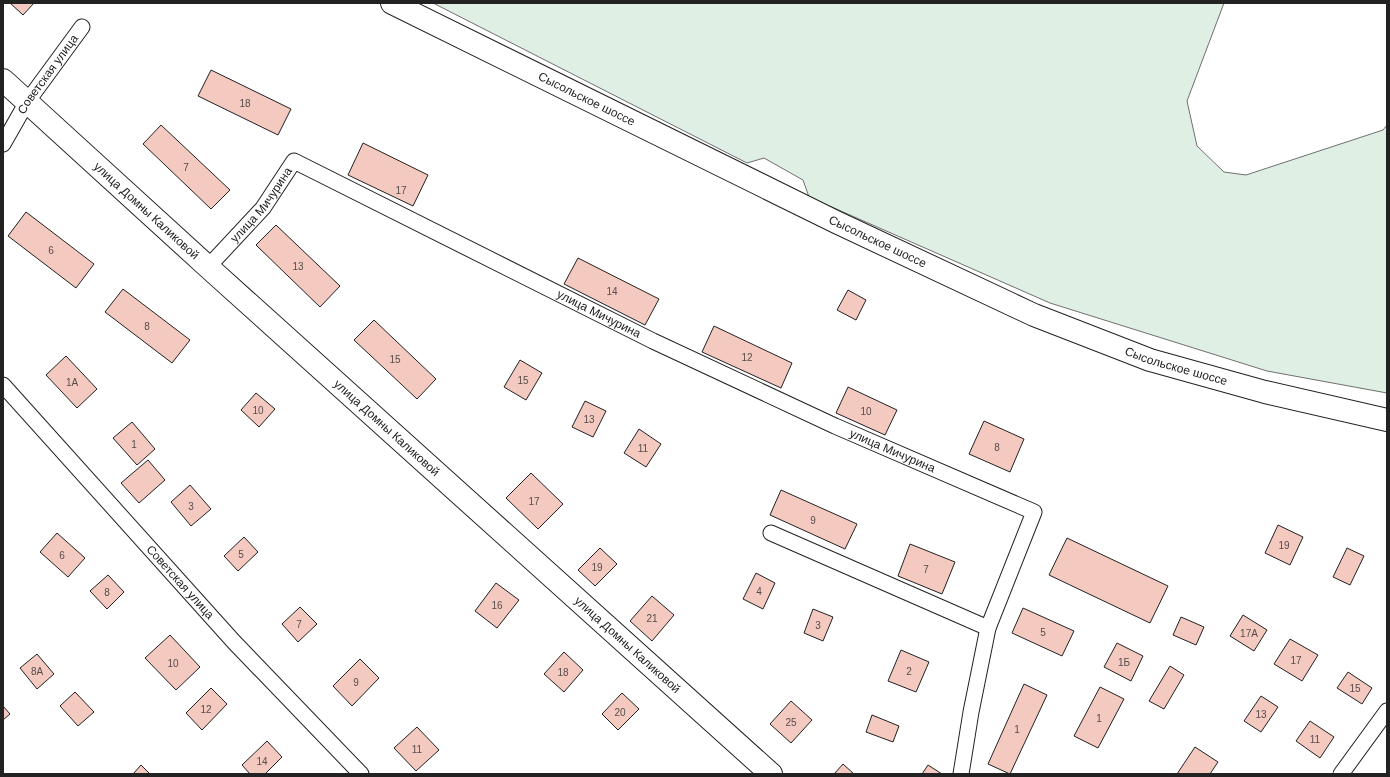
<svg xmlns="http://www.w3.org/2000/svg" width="1390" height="777" viewBox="0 0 1390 777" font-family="Helvetica,sans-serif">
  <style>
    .green { fill: #e0efe3; stroke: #6f6f6f }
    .building { fill: #f3c9c0; stroke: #222 }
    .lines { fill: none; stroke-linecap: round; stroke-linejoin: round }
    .street-casing { stroke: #222; stroke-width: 17 }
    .secondary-casing { stroke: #222; stroke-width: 24 }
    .highway-casing { stroke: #222; stroke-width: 24 }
    .street { stroke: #fff; stroke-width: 15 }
    .secondary { stroke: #fff; stroke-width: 22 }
    .highway { stroke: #fff; stroke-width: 22 }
    .labels { text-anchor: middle; stroke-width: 3; stroke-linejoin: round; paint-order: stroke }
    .number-label { font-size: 10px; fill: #564c4a }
    .street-label { font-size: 12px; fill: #222; stroke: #fff }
  </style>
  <rect width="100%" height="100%" fill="#fff"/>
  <path class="green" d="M 433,3 L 1224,3 L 1187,101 L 1197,146 L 1224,172 L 1246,175 L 1383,130 L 1387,125 L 1387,393 L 1267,371 L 1050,303 L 809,197 L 803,180 L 764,158 L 747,163 Z"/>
  <g class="building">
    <path d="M 10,3 L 34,3 L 23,15 Z"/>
    <path d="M 211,70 L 291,109 L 278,135 L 198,96 Z"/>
    <path d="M 161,125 L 230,190 L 211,209 L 143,144 Z"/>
    <path d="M 363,143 L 428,175 L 413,206 L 348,175 Z"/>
    <path d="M 26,212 L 94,264 L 76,288 L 8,236 Z"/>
    <path d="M 276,225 L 340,286 L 320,307 L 256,245 Z"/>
    <path d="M 578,258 L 659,299 L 645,325 L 564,284 Z"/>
    <path d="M 123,289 L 190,340 L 172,363 L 105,312 Z"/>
    <path d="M 848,290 L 866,300 L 856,320 L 837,310 Z"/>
    <path d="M 374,320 L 436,379 L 417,399 L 354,340 Z"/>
    <path d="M 714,326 L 792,363 L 781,388 L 702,352 Z"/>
    <path d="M 66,356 L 97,389 L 77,408 L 46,375 Z"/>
    <path d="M 520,360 L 542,373 L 526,400 L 504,387 Z"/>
    <path d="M 848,387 L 897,410 L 885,435 L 836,413 Z"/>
    <path d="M 256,393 L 275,409 L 259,427 L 241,410 Z"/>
    <path d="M 585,401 L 606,411 L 593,437 L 572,427 Z"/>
    <path d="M 984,421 L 1024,439 L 1010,472 L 969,454 Z"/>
    <path d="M 132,422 L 155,449 L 137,465 L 113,438 Z"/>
    <path d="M 639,429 L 661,444 L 646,467 L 624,453 Z"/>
    <path d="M 148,460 L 165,480 L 139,503 L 121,483 Z"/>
    <path d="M 531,473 L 563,504 L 538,529 L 506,498 Z"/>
    <path d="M 190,485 L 211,509 L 191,526 L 171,502 Z"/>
    <path d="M 781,490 L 857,524 L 845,549 L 770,515 Z"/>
    <path d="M 1278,525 L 1303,537 L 1290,565 L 1265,553 Z"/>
    <path d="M 57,533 L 85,558 L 68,577 L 40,552 Z"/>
    <path d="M 244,537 L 258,552 L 238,571 L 224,556 Z"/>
    <path d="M 1067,538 L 1168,586 L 1150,623 L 1049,575 Z"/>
    <path d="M 910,544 L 955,562 L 942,594 L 898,576 Z"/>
    <path d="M 600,548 L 617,564 L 595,586 L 578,570 Z"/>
    <path d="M 1347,548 L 1364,556 L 1350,585 L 1333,577 Z"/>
    <path d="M 756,573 L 775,583 L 763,609 L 743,599 Z"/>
    <path d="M 108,575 L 124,592 L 107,609 L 90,591 Z"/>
    <path d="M 496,583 L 519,600 L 497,628 L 475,611 Z"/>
    <path d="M 652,596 L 674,615 L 652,641 L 630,621 Z"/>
    <path d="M 300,607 L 317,624 L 298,642 L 282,624 Z"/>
    <path d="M 1023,608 L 1074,631 L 1062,656 L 1012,633 Z"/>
    <path d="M 813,609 L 833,617 L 823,641 L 804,633 Z"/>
    <path d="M 1243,615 L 1267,630 L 1254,651 L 1230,636 Z"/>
    <path d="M 1181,617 L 1204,627 L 1196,645 L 1173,635 Z"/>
    <path d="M 170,635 L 200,667 L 176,690 L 145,658 Z"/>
    <path d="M 1290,639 L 1318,655 L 1302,681 L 1274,664 Z"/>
    <path d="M 1117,643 L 1143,656 L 1131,681 L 1104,667 Z"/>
    <path d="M 901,650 L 929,662 L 916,692 L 888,681 Z"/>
    <path d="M 564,652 L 583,670 L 564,692 L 544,674 Z"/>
    <path d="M 37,654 L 54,674 L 37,689 L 20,668 Z"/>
    <path d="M 360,659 L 379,678 L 352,706 L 333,686 Z"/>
    <path d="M 1170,666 L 1184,675 L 1164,709 L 1149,701 Z"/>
    <path d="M 1348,672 L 1372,688 L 1362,704 L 1337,688 Z"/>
    <path d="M 1024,684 L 1047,695 L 1010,774 L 988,764 Z"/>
    <path d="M 1100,687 L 1124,699 L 1098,748 L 1074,736 Z"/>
    <path d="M 211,688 L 227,704 L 202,730 L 186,713 Z"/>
    <path d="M 75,692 L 94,712 L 78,726 L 60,706 Z"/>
    <path d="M 622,693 L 639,709 L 618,730 L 602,714 Z"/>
    <path d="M 1261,696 L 1278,707 L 1261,732 L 1244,721 Z"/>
    <path d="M 791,701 L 812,720 L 791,743 L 770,724 Z"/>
    <path d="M 3,706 L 10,714 L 3,720 Z"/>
    <path d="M 872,715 L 899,726 L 893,742 L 866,732 Z"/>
    <path d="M 1310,721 L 1334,737 L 1320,758 L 1296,741 Z"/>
    <path d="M 417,727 L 439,750 L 416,771 L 394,748 Z"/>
    <path d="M 267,741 L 282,757 L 265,774 L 250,774 L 242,765 Z"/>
    <path d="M 1195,747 L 1218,762 L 1210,774 L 1177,774 Z"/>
    <path d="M 843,764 L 854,774 L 834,774 Z"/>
    <path d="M 141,765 L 150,774 L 133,774 Z"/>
    <path d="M 928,765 L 942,774 L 922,774 Z"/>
  </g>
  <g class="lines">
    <defs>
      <g id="street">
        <path id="s1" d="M 3,144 L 27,102 L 82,27"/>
        <path id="s2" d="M 208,267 L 263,208 L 294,161 L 653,341 L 835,426 L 1034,512 L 988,628 L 971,712 L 961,774"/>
        <path id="s3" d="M 3,385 L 234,642 L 361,774"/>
        <path d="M 771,533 L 988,628"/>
        <path d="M 1341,774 L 1387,711"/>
      </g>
      <g id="secondary">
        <path id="s4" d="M 3,80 L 208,267 L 771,774"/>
      </g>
      <g id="highway">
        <path id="s5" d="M 392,3 L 836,222 L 1034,315 L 1150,360 L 1265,392 L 1387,420"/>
      </g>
    </defs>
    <use href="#street" class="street-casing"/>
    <use href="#secondary" class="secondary-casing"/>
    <use href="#highway" class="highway-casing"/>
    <use href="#street" class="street"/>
    <use href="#secondary" class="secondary"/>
    <use href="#highway" class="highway"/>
  </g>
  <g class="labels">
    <g class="number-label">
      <text x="245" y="107">18</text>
      <text x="186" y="171">7</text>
      <text x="401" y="194">17</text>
      <text x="51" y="254">6</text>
      <text x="298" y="270">13</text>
      <text x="612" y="295">14</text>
      <text x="147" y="330">8</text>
      <text x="747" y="361">12</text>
      <text x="395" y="363">15</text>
      <text x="523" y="384">15</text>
      <text x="72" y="386">1А</text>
      <text x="258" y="414">10</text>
      <text x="866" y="415">10</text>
      <text x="589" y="423">13</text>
      <text x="134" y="448">1</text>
      <text x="997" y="451">8</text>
      <text x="643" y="452">11</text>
      <text x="534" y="505">17</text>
      <text x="191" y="510">3</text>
      <text x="813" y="524">9</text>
      <text x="1284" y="549">19</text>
      <text x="241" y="558">5</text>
      <text x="62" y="559">6</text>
      <text x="597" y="571">19</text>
      <text x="926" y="573">7</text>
      <text x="759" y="595">4</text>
      <text x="107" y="596">8</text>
      <text x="497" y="609">16</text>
      <text x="652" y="622">21</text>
      <text x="299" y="628">7</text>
      <text x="818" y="629">3</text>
      <text x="1043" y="636">5</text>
      <text x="1249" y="637">17А</text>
      <text x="1296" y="664">17</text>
      <text x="1124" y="666">1Б</text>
      <text x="173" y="667">10</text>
      <text x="37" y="675">8А</text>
      <text x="909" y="675">2</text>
      <text x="563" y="676">18</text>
      <text x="356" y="686">9</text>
      <text x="1355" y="692">15</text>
      <text x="206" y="713">12</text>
      <text x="620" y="716">20</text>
      <text x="1261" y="718">13</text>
      <text x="1099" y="722">1</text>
      <text x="791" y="726">25</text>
      <text x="1017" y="733">1</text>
      <text x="1315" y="743">11</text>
      <text x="417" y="753">11</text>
      <text x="262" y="765">14</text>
    </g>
    <g class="street-label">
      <text dy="4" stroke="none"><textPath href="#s1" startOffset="83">Советская улица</textPath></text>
      <text dy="4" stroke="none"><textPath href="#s5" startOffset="217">Сысольское шоссе</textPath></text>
      <text dy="4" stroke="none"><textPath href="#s2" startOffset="82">улица Мичурина</textPath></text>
      <text dy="4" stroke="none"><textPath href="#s4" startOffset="194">улица Домны Каликовой</textPath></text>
      <text dy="4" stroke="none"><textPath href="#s5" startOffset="541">Сысольское шоссе</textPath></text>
      <text dy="4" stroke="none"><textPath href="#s2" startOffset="478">улица Мичурина</textPath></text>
      <text dy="4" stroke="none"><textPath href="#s5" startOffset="865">Сысольское шоссе</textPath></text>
      <text dy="4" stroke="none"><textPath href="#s4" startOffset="518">улица Домны Каликовой</textPath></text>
      <text dy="4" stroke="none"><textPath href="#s2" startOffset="802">улица Мичурина</textPath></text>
      <text dy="4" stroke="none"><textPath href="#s3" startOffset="265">Советская улица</textPath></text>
      <text dy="4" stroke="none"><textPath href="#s4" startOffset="842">улица Домны Каликовой</textPath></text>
    </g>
  </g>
  <rect width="1390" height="777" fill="none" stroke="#222222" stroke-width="8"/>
</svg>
